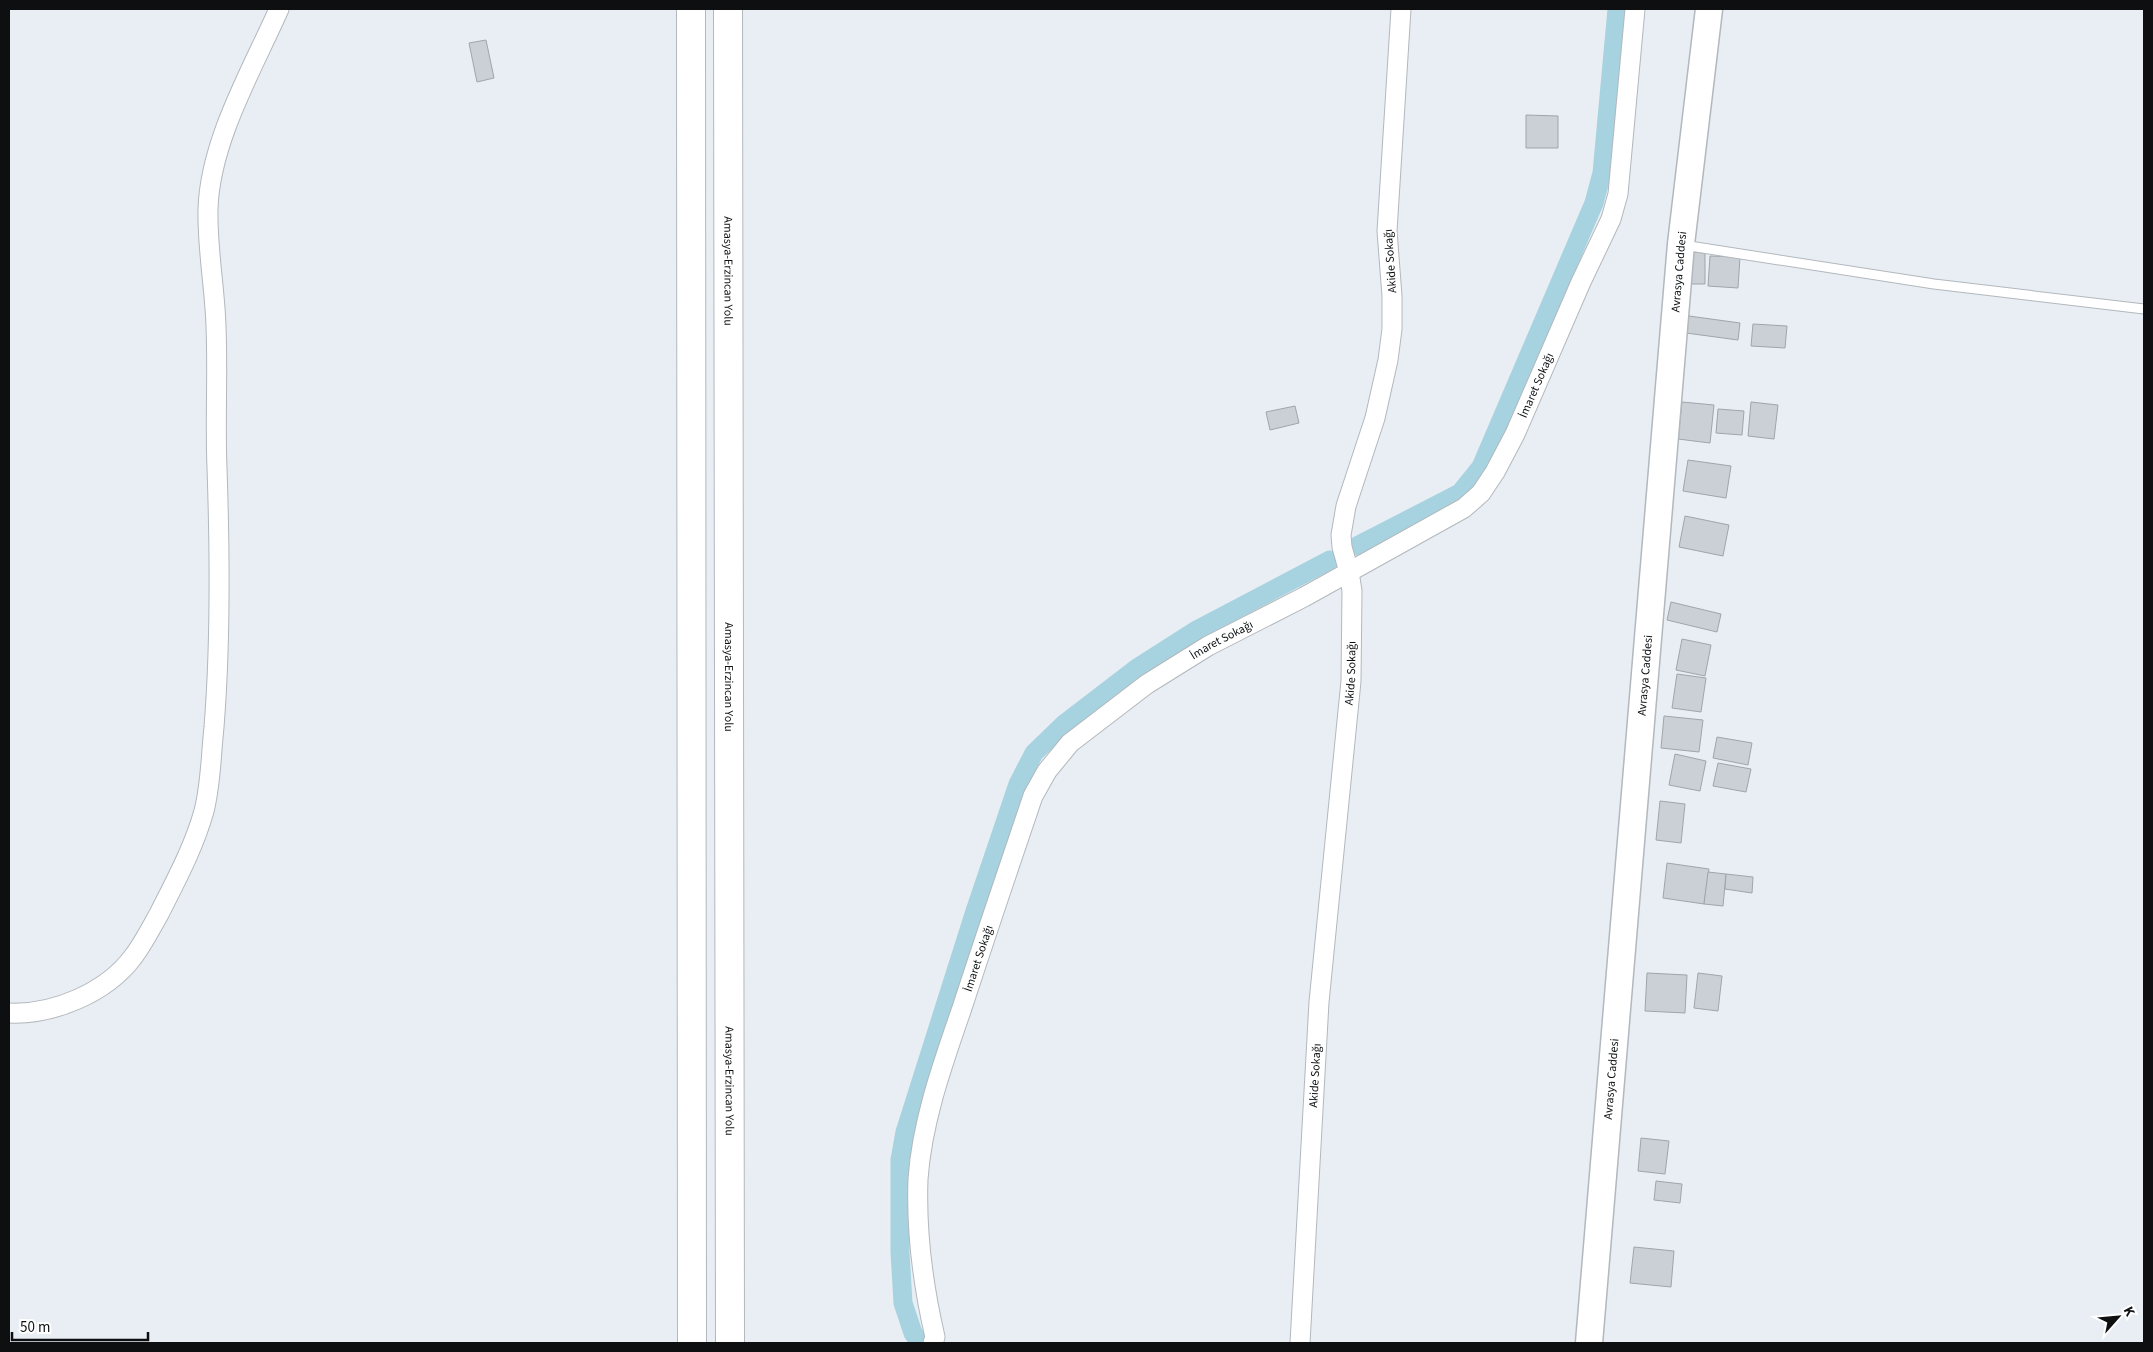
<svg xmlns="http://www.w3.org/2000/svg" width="2153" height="1352" viewBox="0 0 2153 1352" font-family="'Source Sans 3',sans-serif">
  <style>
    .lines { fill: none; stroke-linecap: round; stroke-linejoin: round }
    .canal { stroke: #a6d3df; stroke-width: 19 }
    .building { fill: #cad0d5; stroke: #9fa5aa }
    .lane-casing { stroke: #b2b8bd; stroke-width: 11 }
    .street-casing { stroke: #b2b8bd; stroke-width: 21 }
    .secondary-casing { stroke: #b2b8bd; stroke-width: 29 }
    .highway-casing { stroke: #b2b8bd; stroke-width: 30 }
    .lane { stroke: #fff; stroke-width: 9 }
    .street { stroke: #fff; stroke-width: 19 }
    .secondary { stroke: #fff; stroke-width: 26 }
    .highway { stroke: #fff; stroke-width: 28 }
    .labels { text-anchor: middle; stroke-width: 4; stroke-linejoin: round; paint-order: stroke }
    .street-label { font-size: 12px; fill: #0d0f11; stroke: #fff }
  </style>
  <rect width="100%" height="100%" fill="#e8eef3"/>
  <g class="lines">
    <g class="canal">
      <path d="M 1357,546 L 1460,493 L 1481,467 L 1594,203 L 1602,173 L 1617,9"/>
      <path d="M 920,1343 L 913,1333 L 903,1303 L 900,1252 L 900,1160 L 905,1132 L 975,911 L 1018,784 L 1034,753 L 1064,724 L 1137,668 L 1195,631 L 1330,560"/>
    </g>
  </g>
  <g class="building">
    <path d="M 486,40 L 494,78 L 477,82 L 469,43 Z"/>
    <path d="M 1526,115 L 1558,116 L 1558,148 L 1526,148 Z"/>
    <path d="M 1692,252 L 1705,253 L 1705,284 L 1691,284 Z"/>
    <path d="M 1710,256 L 1740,257 L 1738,288 L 1708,286 Z"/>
    <path d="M 1689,316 L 1740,323 L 1738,340 L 1686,333 Z"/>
    <path d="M 1753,324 L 1787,326 L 1785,348 L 1751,346 Z"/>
    <path d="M 1682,402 L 1714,405 L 1710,443 L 1678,439 Z"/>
    <path d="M 1751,402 L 1778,405 L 1774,439 L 1748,436 Z"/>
    <path d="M 1295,406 L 1299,423 L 1270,430 L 1266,412 Z"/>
    <path d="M 1718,409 L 1744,411 L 1742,435 L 1716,433 Z"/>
    <path d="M 1688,460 L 1731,466 L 1726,498 L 1683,491 Z"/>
    <path d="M 1685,516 L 1729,525 L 1723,556 L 1679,547 Z"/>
    <path d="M 1671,602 L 1721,614 L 1717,632 L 1667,620 Z"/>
    <path d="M 1682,639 L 1711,645 L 1705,676 L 1676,670 Z"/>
    <path d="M 1677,674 L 1706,678 L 1701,712 L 1672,708 Z"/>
    <path d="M 1664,716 L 1703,720 L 1699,752 L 1661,748 Z"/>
    <path d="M 1717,737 L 1752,743 L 1748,765 L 1713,758 Z"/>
    <path d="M 1675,754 L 1706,761 L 1700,791 L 1669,785 Z"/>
    <path d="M 1718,763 L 1751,769 L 1746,792 L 1713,786 Z"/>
    <path d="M 1660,801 L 1685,804 L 1681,843 L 1656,840 Z"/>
    <path d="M 1667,863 L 1709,869 L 1704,904 L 1663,898 Z"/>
    <path d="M 1708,872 L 1726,874 L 1723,906 L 1704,904 Z"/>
    <path d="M 1726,874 L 1753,877 L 1752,893 L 1725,889 Z"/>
    <path d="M 1647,973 L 1687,975 L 1685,1013 L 1645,1011 Z"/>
    <path d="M 1698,973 L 1722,976 L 1718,1011 L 1694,1008 Z"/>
    <path d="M 1641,1138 L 1669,1141 L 1665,1174 L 1638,1171 Z"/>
    <path d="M 1656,1181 L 1682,1184 L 1680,1203 L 1654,1200 Z"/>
    <path d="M 1634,1247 L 1674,1251 L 1671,1287 L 1630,1283 Z"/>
  </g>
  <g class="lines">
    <defs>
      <path id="lane" d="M 1683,245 L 1934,284 L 2144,309"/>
      <g id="street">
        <path d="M 9,1013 C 53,1015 106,993 133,957 C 143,944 151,928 159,914 C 176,880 194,847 204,811 C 211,784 211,754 214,727 C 221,640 220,555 217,468 C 215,421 218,374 216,327 C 215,288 207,249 208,209 C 210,141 252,70 279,9"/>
        <path id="s1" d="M 933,1343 L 935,1337 C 923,1285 916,1233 918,1179 C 922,1121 943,1063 962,1008 C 985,937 1009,867 1033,796 L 1047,771 L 1070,743 L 1147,684 L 1208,646 L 1304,597 L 1464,508 L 1481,493 L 1495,472 L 1515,434 L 1581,282 L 1611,219 L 1618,194 L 1635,9"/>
        <path id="s2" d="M 1300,1343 L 1319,1002 L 1351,681 L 1352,591 L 1349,572 L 1342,547 L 1341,535 L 1346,506 L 1375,418 L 1388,360 L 1392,329 L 1392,296 L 1387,231 L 1401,9"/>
      </g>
      <g id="secondary">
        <path id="s3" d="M 1589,1343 L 1681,244 L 1709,9"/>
      </g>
      <g id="highway">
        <path d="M 691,9 L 692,1343"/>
        <path id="s4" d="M 728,9 L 730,1343"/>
      </g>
    </defs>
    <use href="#lane" class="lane-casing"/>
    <use href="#street" class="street-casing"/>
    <use href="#secondary" class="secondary-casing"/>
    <use href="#highway" class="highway-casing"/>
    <use href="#lane" class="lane"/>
    <use href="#street" class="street"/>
    <use href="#secondary" class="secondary"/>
    <use href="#highway" class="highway"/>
  </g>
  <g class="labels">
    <g class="street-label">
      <text transform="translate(1390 261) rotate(-94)" y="4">Akide Sokağı</text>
      <text dy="4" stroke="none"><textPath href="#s4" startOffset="262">Amasya-Erzincan Yolu</textPath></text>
      <text dy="4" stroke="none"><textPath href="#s3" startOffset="1075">Avrasya Caddesi</textPath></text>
      <text dy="4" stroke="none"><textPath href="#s1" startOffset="1235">İmaret Sokağı</textPath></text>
      <text dy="4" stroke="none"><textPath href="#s1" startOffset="815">İmaret Sokağı</textPath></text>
      <text dy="4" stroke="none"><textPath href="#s2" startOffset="672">Akide Sokağı</textPath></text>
      <text dy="4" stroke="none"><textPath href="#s4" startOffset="668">Amasya-Erzincan Yolu</textPath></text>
      <text dy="4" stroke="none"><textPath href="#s3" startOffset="670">Avrasya Caddesi</textPath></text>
      <text dy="4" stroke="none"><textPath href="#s1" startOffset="395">İmaret Sokağı</textPath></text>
      <text dy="4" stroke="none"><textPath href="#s2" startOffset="268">Akide Sokağı</textPath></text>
      <text dy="4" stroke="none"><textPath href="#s3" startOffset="265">Avrasya Caddesi</textPath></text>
      <text dy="4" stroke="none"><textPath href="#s4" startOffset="1072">Amasya-Erzincan Yolu</textPath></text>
    </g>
  </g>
  <rect width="2153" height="1352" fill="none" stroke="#0d0f11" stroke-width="20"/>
  <g transform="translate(2118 1317) rotate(63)" stroke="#ffffff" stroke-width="4" paint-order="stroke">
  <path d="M0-4L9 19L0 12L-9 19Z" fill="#0d0f11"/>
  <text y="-8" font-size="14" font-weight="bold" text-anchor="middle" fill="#0d0f11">K</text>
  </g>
  <path d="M12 1332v8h136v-8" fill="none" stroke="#0d0f11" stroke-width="2.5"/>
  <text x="20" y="1332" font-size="15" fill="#0d0f11" stroke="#ffffff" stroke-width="4" paint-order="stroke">50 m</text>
</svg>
